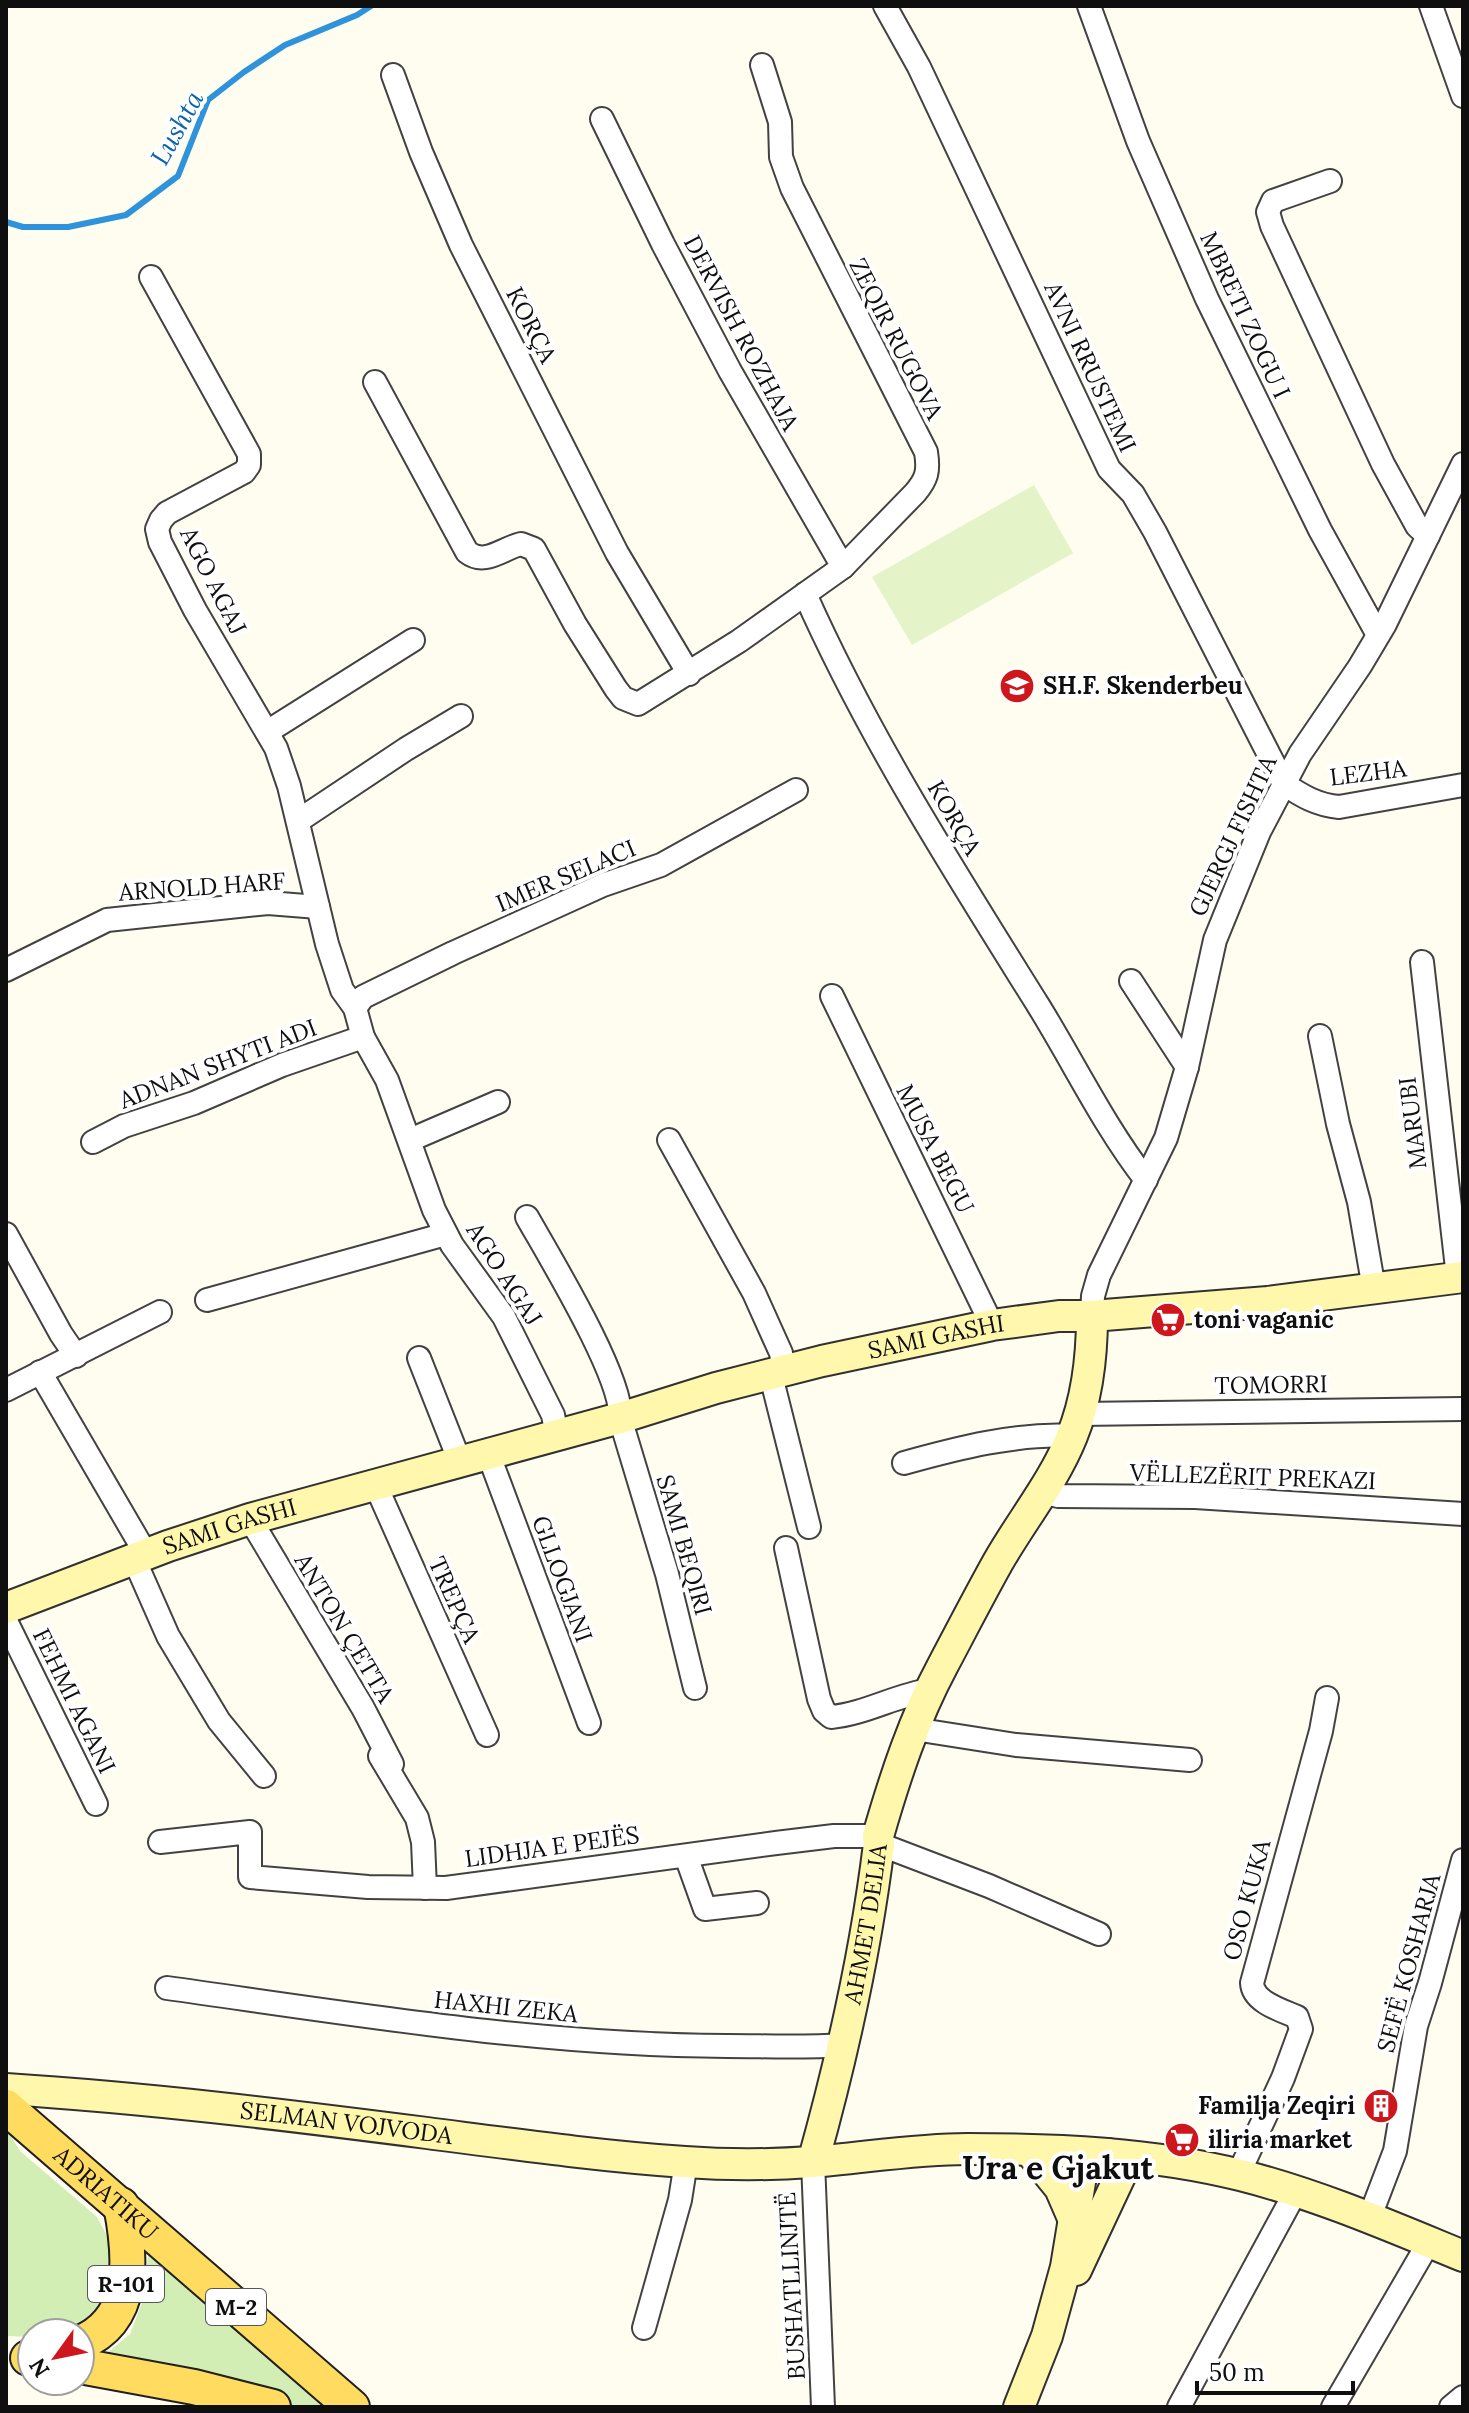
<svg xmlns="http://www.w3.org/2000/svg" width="1469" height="2413" viewBox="0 0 1469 2413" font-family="Lora,serif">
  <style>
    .green { fill: #d2eeb5 }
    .pitch { fill: #e4f4c8 }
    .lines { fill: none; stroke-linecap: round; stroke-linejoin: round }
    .stream { stroke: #2e93db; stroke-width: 6 }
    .street-casing { stroke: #424242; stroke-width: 26 }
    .secondary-casing { stroke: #313131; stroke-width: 34 }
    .primary-casing { stroke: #202020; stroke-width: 38 }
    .street { stroke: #fff; stroke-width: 22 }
    .secondary { stroke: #fff7ab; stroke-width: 30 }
    .primary { stroke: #ffdb60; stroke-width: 34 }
    .labels { text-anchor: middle; stroke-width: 8; stroke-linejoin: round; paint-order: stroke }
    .shield { fill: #fff; stroke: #575757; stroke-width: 2 }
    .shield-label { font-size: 22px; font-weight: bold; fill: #0f0f0f }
    .street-label { font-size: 24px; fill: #0f0f0f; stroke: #fff }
    .poi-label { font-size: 24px; font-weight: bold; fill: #0f0f0f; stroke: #fff; text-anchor: start }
    .water-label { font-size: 26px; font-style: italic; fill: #0a64ae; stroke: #fff }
    .district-label { font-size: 32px; font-weight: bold; fill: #0f0f0f; stroke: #fff }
  </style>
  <rect width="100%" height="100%" fill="#fffcf0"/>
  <g class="green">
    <path d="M 6,2128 L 20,2151 L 97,2217 L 114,2249 L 110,2286 L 90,2322 L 65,2333 L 32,2333 L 32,2337 L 6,2336 Z"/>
    <path d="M 149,2247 L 331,2407 L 287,2407 L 100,2359 L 130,2334 L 143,2300 Z"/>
  </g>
  <path class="pitch" d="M 1034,485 L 1073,553 L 912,645 L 872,577 Z"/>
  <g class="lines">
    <path class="stream" d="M 6,222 L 23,227 L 68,227 L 126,215 L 178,176 L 208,100 L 244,72 L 285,45 L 357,15 L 371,6"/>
    <defs>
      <g id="street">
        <path d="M 885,6 L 919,67 L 1109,469 L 1133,494 L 1155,532 L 1284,784 C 1302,796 1317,805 1339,807 L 1463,785"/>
        <path d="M 1089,6 L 1138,141 L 1207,299 L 1320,530 L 1378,635"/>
        <path d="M 1431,6 L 1463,96"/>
        <path d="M 393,75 L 421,152 L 461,245 L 617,553 L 689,674"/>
        <path d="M 602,119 L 663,244 L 730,371 L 843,567"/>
        <path d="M 1330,181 L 1273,201 L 1268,212 L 1272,226 L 1383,464 L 1417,526 L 1428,536"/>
        <path d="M 151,277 L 249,454 L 249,465 L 244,472 L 167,513 L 161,520 L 157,529 L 160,542 L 195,610 L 276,748 L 289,786 L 327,944 L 342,990 L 355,1008 L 363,1037 L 387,1080 L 434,1210 L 452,1245 L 504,1317 L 553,1415 L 557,1435"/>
        <path d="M 375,382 L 467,552 C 485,566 501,549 521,544 L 534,549 L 575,624 L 616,689 L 623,698 L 638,704 L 739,641 L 843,567 L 915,493 C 927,479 929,471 926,452 L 792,188 L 781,157 L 780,122 L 762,65"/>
        <path d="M 805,594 C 869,738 955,872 1038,1005 C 1074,1063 1104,1126 1146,1180"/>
        <path d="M 267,732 L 413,640"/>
        <path d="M 298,821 L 406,749 L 461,716"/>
        <path d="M 1422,962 L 1458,1277"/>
        <path d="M 6,970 L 107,920 L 268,903 L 318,907"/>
        <path d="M 1131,981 L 1187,1067"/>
        <path d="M 832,996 L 992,1325"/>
        <path d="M 355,1008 L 363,997 L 453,953 L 603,885 L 661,865 L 796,790"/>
        <path d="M 1320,1036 L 1338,1124 L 1359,1202 L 1374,1289"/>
        <path d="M 410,1140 L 498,1102"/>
        <path d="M 669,1140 L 754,1293 L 781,1353 L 784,1371"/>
        <path d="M 93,1142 L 124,1126 L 194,1103 L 282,1065 L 363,1037"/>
        <path d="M 527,1217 C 549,1256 624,1379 620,1418 L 667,1574 L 695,1688"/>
        <path d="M 6,1234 L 61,1334 L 76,1356"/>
        <path d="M 207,1300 L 446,1234"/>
        <path d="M 1092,1316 L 1093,1296 L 1099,1275 L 1166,1138 L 1187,1067 L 1215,940 L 1259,832 L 1300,754 L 1360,666 L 1385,624 L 1463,464"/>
        <path d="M 419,1358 L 460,1462"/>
        <path d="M 40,1372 L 146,1554"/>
        <path d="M 771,1376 L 809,1527"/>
        <path d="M 6,1390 L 160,1312"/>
        <path d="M 1079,1414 L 1463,1409"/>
        <path d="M 488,1453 L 589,1723"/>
        <path d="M 904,1463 C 958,1448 1016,1433 1072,1436"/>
        <path d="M 376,1486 L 487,1735"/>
        <path d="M 1042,1492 L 1058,1496 L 1195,1497 L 1463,1514"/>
        <path d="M 250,1519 L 363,1708 L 392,1764"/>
        <path d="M 786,1548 L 819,1699 L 824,1711 L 831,1717 C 865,1714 896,1695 930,1690"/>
        <path d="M 134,1559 L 168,1636 L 219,1721 L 264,1776"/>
        <path d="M 6,1621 L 96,1804"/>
        <path d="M 914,1729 L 1016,1745 L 1190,1760"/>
        <path d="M 380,1756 L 417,1818 L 423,1842 L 425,1888"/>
        <path d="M 160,1842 L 250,1832 L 250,1877 L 368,1887 L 446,1888 L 776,1843 L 834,1836 L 878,1836"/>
        <path d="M 879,1844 L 989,1886 L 1099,1934"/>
        <path d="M 686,1856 L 705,1909 L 757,1903"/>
        <path d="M 167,1988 C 353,2014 538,2045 727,2046 C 765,2046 804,2048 842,2045"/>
        <path d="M 813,2162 L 823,2407"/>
        <path d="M 1238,2175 L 1283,2078 L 1301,2029 L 1297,2017 C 1281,2010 1253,2002 1252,1983 L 1321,1731 L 1327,1698"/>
        <path d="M 1369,2219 L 1395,2151 L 1416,2026 L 1430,1983 L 1463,1860"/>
        <path d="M 644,2328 L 680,2200 L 686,2162"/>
        <path d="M 1179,2407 L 1296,2191"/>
        <path d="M 1333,2407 L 1429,2242"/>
        <path d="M 1451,2407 L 1463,2397"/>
      </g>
      <g id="secondary">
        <path id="s1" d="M 6,1608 L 168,1546 L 250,1519 L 620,1418 L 716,1388 L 822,1361 L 992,1325 L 1059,1316 L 1092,1316 L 1268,1302 L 1463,1277"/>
        <path id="s2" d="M 6,2089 C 147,2098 287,2115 427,2133 C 513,2144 599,2156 685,2162 C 727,2165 769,2165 811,2162 C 863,2158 915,2149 967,2149 C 1058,2149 1151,2153 1240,2175 C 1316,2194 1390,2226 1463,2256"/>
        <path d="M 1030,2151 L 1060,2188 L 1073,2218"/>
        <path id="s3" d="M 813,2162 C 842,2058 866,1951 879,1844 L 878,1836 C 895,1777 914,1719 943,1665 C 961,1631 979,1596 998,1562 C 1022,1520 1054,1481 1072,1436 C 1087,1399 1092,1355 1092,1316"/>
        <path d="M 1076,2270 L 1129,2157"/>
        <path d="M 1019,2407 L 1047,2336 L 1066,2267 L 1081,2176 L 1091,2162 L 1108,2154"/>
      </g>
      <g id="primary">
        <path id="s4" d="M 6,2107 L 352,2407"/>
        <path d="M 80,2343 C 137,2320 131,2256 121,2205"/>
        <path d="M 28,2358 L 32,2357"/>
        <path d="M 80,2366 L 194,2387 L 273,2407"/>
      </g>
    </defs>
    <use href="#street" class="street-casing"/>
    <use href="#secondary" class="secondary-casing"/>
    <use href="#primary" class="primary-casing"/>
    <use href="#street" class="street"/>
    <use href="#secondary" class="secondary"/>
    <use href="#primary" class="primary"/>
  </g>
  <defs>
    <symbol id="school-disc" viewBox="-11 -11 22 22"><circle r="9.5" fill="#ce171d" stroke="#fff"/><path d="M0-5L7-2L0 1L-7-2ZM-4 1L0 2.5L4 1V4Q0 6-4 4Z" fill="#fff"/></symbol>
    <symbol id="supermarket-disc" viewBox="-11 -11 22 22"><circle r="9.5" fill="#ce171d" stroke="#fff"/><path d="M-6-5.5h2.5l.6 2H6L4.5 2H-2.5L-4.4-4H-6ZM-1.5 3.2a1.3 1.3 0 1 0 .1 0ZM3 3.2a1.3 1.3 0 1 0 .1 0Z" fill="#fff"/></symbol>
    <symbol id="building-disc" viewBox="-11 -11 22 22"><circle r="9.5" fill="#ce171d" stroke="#fff"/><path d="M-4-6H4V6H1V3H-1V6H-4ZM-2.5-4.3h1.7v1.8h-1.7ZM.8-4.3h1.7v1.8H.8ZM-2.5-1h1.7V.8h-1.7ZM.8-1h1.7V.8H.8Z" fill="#fff"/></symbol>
  </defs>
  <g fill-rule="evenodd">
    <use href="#school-disc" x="997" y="666" width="40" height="40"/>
    <use href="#supermarket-disc" x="1148" y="1300" width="40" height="40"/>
    <use href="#building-disc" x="1361" y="2086" width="40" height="40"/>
    <use href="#supermarket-disc" x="1162" y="2120" width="40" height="40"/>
  </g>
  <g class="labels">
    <g class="shield">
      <rect x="88" y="2266" width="76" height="36" rx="6"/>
      <rect x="206" y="2289" width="60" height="36" rx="6"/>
    </g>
    <g class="shield-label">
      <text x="126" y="2292">R-101</text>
      <text x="236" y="2315">M-2</text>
    </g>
    <g class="street-label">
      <text transform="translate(1245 315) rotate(65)" y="8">MBRETI ZOGU I</text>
      <text transform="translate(531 325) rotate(63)" y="8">KORÇA</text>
      <text transform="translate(741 333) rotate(62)" y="8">DERVISH ROZHAJA</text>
      <text transform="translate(896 339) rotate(63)" y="8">ZEQIR RUGOVA</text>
      <text transform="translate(1090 367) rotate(65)" y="8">AVNI RRUSTEMI</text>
      <text transform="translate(213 581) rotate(63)" y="8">AGO AGAJ</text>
      <text transform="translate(1368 773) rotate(-7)" y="8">LEZHA</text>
      <text transform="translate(954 818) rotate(60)" y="8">KORÇA</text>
      <text transform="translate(1233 836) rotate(-65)" y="8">GJERGJ FISHTA</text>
      <text transform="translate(566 876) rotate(-23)" y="8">IMER SELACI</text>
      <text transform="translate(202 887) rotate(-4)" y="8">ARNOLD HARF</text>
      <text transform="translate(218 1064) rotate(-21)" y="8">ADNAN SHYTI ADI</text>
      <text transform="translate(1413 1123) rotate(-97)" y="8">MARUBI</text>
      <text transform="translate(935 1149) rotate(63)" y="8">MUSA BEGU</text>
      <text transform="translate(504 1274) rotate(57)" y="8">AGO AGAJ</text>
      <text dy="8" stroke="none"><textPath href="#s1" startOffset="970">SAMI GASHI</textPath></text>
      <text transform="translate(1271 1385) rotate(-1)" y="8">TOMORRI</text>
      <text transform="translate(1253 1477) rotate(2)" y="8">VËLLEZËRIT PREKAZI</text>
      <text dy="8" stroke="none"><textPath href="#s1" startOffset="238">SAMI GASHI</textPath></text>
      <text transform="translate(684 1545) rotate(74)" y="8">SAMI BEQIRI</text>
      <text transform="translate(562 1579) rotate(70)" y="8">GLLOGJANI</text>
      <text transform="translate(454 1600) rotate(66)" y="8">TREPÇA</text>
      <text transform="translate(344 1628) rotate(59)" y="8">ANTON ÇETTA</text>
      <text transform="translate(74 1701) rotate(64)" y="8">FEHMI AGANI</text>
      <text transform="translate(552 1847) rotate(-8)" y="8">LIDHJA E PEJËS</text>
      <text transform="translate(1247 1900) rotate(-75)" y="8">OSO KUKA</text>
      <text dy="8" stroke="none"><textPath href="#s3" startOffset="244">AHMET DELIA</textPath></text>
      <text transform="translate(1409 1963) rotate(-75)" y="8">SEFË KOSHARJA</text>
      <text transform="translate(506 2007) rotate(6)" y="8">HAXHI ZEKA</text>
      <text dy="8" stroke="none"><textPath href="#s2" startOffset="342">SELMAN VOJVODA</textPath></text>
      <text dy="8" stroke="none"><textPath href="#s4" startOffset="132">ADRIATIKU</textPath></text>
      <text transform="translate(792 2286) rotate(-93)" y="8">BUSHATLLINJTË</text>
    </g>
    <g class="poi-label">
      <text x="1043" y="694">SH.F. Skenderbeu</text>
      <text x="1194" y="1328">toni vaganic</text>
      <text x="1355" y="2114" text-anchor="end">Familja Zeqiri</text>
      <text x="1208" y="2148">iliria market</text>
    </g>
    <g class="water-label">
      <text transform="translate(177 128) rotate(-61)" y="9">Lushta</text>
    </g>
    <g class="district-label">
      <text x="1058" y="2179">Ura e Gjakut</text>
    </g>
  </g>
  <rect width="1469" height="2413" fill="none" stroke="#0f0f0f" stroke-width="16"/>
  <g transform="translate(56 2357) rotate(237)"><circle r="38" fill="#ffffff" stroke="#9f9f9f" stroke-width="2"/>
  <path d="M0-6L14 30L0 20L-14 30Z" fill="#ce171d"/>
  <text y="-12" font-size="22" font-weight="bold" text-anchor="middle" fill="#0f0f0f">N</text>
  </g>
  <path d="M1197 2381v12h156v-12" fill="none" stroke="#0f0f0f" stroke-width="4"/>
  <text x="1209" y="2381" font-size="24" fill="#0f0f0f" stroke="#ffffff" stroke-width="6" paint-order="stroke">50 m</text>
</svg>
